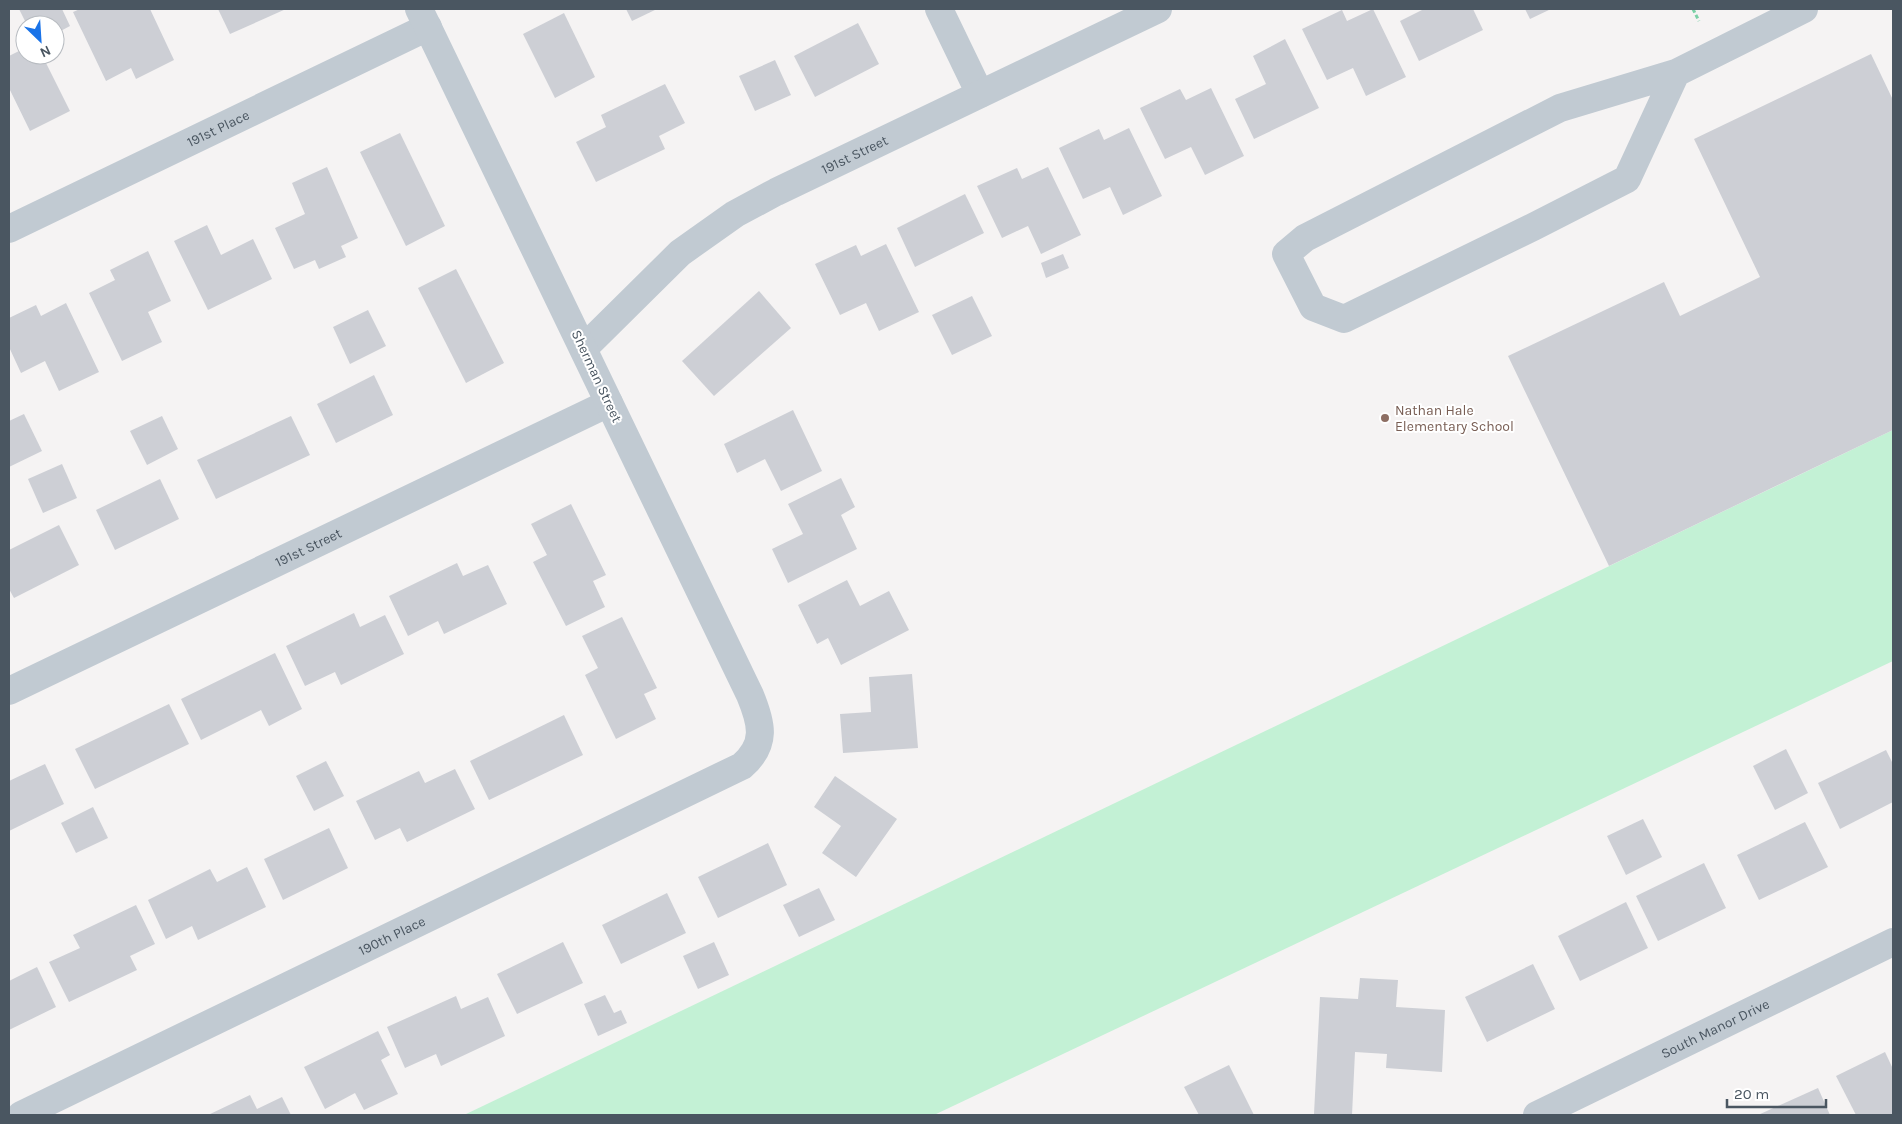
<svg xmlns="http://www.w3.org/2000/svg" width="1902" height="1124" viewBox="0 0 1902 1124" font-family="Karla,sans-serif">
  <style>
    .green { fill: #c3f1d5 }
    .building { fill: #cdcfd5 }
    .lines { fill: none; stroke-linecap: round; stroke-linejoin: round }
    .path { stroke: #7ad0a6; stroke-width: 3; stroke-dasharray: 4 2.5; stroke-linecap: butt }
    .minor { stroke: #c1cad2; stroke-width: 28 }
    .education-dot { fill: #8d6e63; stroke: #fff; stroke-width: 2 }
    .labels { text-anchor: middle; stroke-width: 4; stroke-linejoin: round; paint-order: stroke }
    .street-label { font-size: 14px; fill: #4a5661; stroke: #fff }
    .education-label { font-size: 14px; fill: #785e54; stroke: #fff; text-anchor: start }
  </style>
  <rect width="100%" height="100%" fill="#f5f3f3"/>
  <path class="green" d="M 1893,430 L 1893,661 L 934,1115 L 464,1115 Z"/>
  <g class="building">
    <path d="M 19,9 L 62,9 L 70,26 L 55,34 L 55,25 L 27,25 Z"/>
    <path d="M 80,9 L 150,9 L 174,60 L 136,79 L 131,68 L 106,81 L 73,12 Z"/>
    <path d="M 218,9 L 286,9 L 230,34 Z"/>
    <path d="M 626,9 L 657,9 L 632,21 Z"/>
    <path d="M 1373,9 L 1406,77 L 1366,96 L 1353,68 L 1327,80 L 1302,29 L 1342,10 L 1347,21 Z"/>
    <path d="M 1424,9 L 1473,9 L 1483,30 L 1419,61 L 1400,21 Z"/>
    <path d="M 1525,9 L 1551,9 L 1530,19 Z"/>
    <path d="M 564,13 L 595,77 L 555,98 L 523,34 Z"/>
    <path d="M 858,23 L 879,64 L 815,97 L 794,56 Z"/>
    <path d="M 1285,39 L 1319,108 L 1254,139 L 1235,99 L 1266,84 L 1253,56 Z"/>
    <path d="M 25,48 L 25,55 L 42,55 L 70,111 L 30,131 L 9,88 L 9,56 Z"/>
    <path d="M 1871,54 L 1893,100 L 1893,430 L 1609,566 L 1508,356 L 1664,282 L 1680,316 L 1760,277 L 1694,139 Z"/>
    <path d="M 775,60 L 791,95 L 755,111 L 739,76 Z"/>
    <path d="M 665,84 L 685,123 L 659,136 L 665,149 L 596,182 L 576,142 L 606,127 L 601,115 Z"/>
    <path d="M 1211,88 L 1244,156 L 1205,175 L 1191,147 L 1165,159 L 1140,108 L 1180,89 L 1186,100 Z"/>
    <path d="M 1129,128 L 1162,196 L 1123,215 L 1110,187 L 1083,199 L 1059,148 L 1099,129 L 1104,140 Z"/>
    <path d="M 400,133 L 445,226 L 406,246 L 360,152 Z"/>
    <path d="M 327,167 L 358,238 L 341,246 L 346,257 L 319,269 L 315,260 L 294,269 L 275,228 L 305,214 L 292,183 Z"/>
    <path d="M 1048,167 L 1081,235 L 1041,254 L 1028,226 L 1002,238 L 977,186 L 1017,168 L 1022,179 Z"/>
    <path d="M 965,194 L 984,233 L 915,267 L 897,228 Z"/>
    <path d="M 207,225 L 221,255 L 253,239 L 272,279 L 208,310 L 174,241 Z"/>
    <path d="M 886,244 L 919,312 L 879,331 L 866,303 L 840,315 L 815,264 L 856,245 L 861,256 Z"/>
    <path d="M 148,251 L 171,301 L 148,312 L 162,342 L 122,361 L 89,293 L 115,280 L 110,270 Z"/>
    <path d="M 1063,254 L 1069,268 L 1046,278 L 1041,263 Z"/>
    <path d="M 456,269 L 504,363 L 466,383 L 418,288 Z"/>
    <path d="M 759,291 L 791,328 L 714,396 L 682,361 Z"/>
    <path d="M 972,296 L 992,336 L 952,355 L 932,315 Z"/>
    <path d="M 66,303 L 99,372 L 59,391 L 45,361 L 21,373 L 9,347 L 9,318 L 36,305 L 41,316 Z"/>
    <path d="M 368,310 L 386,346 L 350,364 L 333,327 Z"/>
    <path d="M 374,375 L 393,415 L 336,443 L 317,404 Z"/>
    <path d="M 793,410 L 822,471 L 781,491 L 765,459 L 737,473 L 724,444 Z"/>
    <path d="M 24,414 L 42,451 L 9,467 L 9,421 Z"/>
    <path d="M 162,416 L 178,449 L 147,465 L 130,431 Z"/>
    <path d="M 291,416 L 310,455 L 216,499 L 197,460 Z"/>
    <path d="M 62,464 L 77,498 L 43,513 L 28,479 Z"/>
    <path d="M 841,478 L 855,507 L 841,515 L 857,549 L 788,583 L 772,549 L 803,534 L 788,504 Z"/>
    <path d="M 160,479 L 179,519 L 115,550 L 96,510 Z"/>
    <path d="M 571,504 L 606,575 L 593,581 L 605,607 L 566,626 L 533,562 L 547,555 L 531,524 Z"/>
    <path d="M 59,525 L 79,565 L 14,598 L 9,589 L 9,550 Z"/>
    <path d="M 457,563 L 463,576 L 488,565 L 507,604 L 444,634 L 438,621 L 408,636 L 389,596 Z"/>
    <path d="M 847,580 L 860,606 L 889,591 L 909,630 L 841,665 L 828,638 L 817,644 L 798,605 Z"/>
    <path d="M 354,613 L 360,627 L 385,615 L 404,654 L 341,685 L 335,672 L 305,686 L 286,646 Z"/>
    <path d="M 622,617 L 657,688 L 644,694 L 656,719 L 616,739 L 585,675 L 598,668 L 582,636 Z"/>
    <path d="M 275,653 L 302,709 L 269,726 L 261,710 L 201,740 L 181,699 Z"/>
    <path d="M 912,674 L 918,748 L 843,753 L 840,714 L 871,712 L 869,677 Z"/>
    <path d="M 169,704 L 189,744 L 95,789 L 75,749 Z"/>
    <path d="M 564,715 L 583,755 L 489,800 L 470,761 Z"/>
    <path d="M 1786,749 L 1808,793 L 1775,810 L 1753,766 Z"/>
    <path d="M 1886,750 L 1893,764 L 1893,802 L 1840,829 L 1818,783 Z"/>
    <path d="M 326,761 L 344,796 L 314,811 L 296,776 Z"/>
    <path d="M 45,764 L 64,804 L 9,831 L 9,781 Z"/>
    <path d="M 455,769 L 475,809 L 407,842 L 400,828 L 375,840 L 356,801 L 419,771 L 425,783 Z"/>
    <path d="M 835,776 L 897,819 L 856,877 L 822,853 L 841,826 L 814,807 Z"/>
    <path d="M 93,807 L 108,838 L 76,853 L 61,823 Z"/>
    <path d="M 1643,819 L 1662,857 L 1626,875 L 1607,836 Z"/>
    <path d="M 1805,822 L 1828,867 L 1759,900 L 1737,855 Z"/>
    <path d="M 329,828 L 348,868 L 283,900 L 264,859 Z"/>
    <path d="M 768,843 L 787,885 L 718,918 L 698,877 Z"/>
    <path d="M 1704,863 L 1726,908 L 1658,941 L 1636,896 Z"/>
    <path d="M 247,867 L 266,907 L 198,940 L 192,926 L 166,939 L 148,900 L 210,869 L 217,882 Z"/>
    <path d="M 819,888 L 835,920 L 799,937 L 783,905 Z"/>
    <path d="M 667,893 L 686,933 L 621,964 L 602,925 Z"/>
    <path d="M 1626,902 L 1648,948 L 1580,981 L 1558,936 Z"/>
    <path d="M 136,905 L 155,944 L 130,956 L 137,970 L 69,1002 L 49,962 L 80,948 L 73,935 Z"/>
    <path d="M 563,942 L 583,983 L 517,1014 L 497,974 Z"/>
    <path d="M 714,942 L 729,975 L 698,989 L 683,956 Z"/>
    <path d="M 1533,964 L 1555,1009 L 1487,1042 L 1465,997 Z"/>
    <path d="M 37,967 L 56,1007 L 9,1030 L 9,981 Z"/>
    <path d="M 1360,978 L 1398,980 L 1396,1007 L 1445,1010 L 1442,1072 L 1386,1068 L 1387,1054 L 1355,1052 L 1352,1115 L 1314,1114 L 1320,997 L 1358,999 Z"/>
    <path d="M 605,995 L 614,1013 L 621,1010 L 627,1023 L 598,1036 L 584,1004 Z"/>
    <path d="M 456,996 L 461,1009 L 488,997 L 505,1036 L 441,1066 L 436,1054 L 405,1068 L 387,1027 Z"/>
    <path d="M 378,1031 L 390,1055 L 381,1060 L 398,1094 L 364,1110 L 355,1093 L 325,1109 L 304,1067 Z"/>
    <path d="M 1885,1052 L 1893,1069 L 1893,1115 L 1856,1115 L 1836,1076 Z"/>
    <path d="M 1229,1065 L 1254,1115 L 1199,1115 L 1184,1087 Z"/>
    <path d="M 1818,1088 L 1830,1115 L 1758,1115 Z"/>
    <path d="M 250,1095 L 257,1109 L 282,1097 L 291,1115 L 208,1115 Z"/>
  </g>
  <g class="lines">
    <path class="path" d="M 1693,9 L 1699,21"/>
    <g class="minor">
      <path d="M 939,9 L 980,94"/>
      <path d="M 1676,73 L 1627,179 L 1533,227 L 1344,319 L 1313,307 L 1286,254 L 1305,238 L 1560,108 L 1676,73 L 1804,9"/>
      <path id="s1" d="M 9,229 L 428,27"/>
      <path id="s2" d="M 584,348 L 680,253 L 735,214 L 776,192 L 1158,9"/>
      <path id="s3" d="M 9,691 L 609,403"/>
      <path id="s4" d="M 21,1115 L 742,766 C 767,744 762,724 750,695 L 419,9"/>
      <path id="s5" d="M 1537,1115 L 1893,942"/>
    </g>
  </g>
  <circle class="education-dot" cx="1385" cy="418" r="5"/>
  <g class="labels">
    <g class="street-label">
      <text dy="5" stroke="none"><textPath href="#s1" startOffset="232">191st Place</textPath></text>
      <text dy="5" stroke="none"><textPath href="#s2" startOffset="336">191st Street</textPath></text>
      <text transform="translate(597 376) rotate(65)" y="5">Sherman Street</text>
      <text dy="5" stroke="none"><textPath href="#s3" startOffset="332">191st Street</textPath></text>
      <text dy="5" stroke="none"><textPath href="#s4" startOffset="412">190th Place</textPath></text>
      <text dy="5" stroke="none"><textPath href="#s5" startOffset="198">South Manor Drive</textPath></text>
    </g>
    <g class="education-label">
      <text x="1395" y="415">Nathan Hale<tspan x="1395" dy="16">Elementary School</tspan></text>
    </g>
  </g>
  <rect width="1902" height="1124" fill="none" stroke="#4a5661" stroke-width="20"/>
  <g transform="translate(40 40) rotate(155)"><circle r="24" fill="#ffffff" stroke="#b7bbc0"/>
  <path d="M0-4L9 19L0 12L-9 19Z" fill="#1a73e8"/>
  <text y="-8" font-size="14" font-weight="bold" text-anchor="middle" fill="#4a5661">N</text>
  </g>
  <path d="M1727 1099v8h99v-8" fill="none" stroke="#4a5661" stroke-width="2.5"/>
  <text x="1734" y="1099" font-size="15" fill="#4a5661" stroke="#ffffff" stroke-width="4" paint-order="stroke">20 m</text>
</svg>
